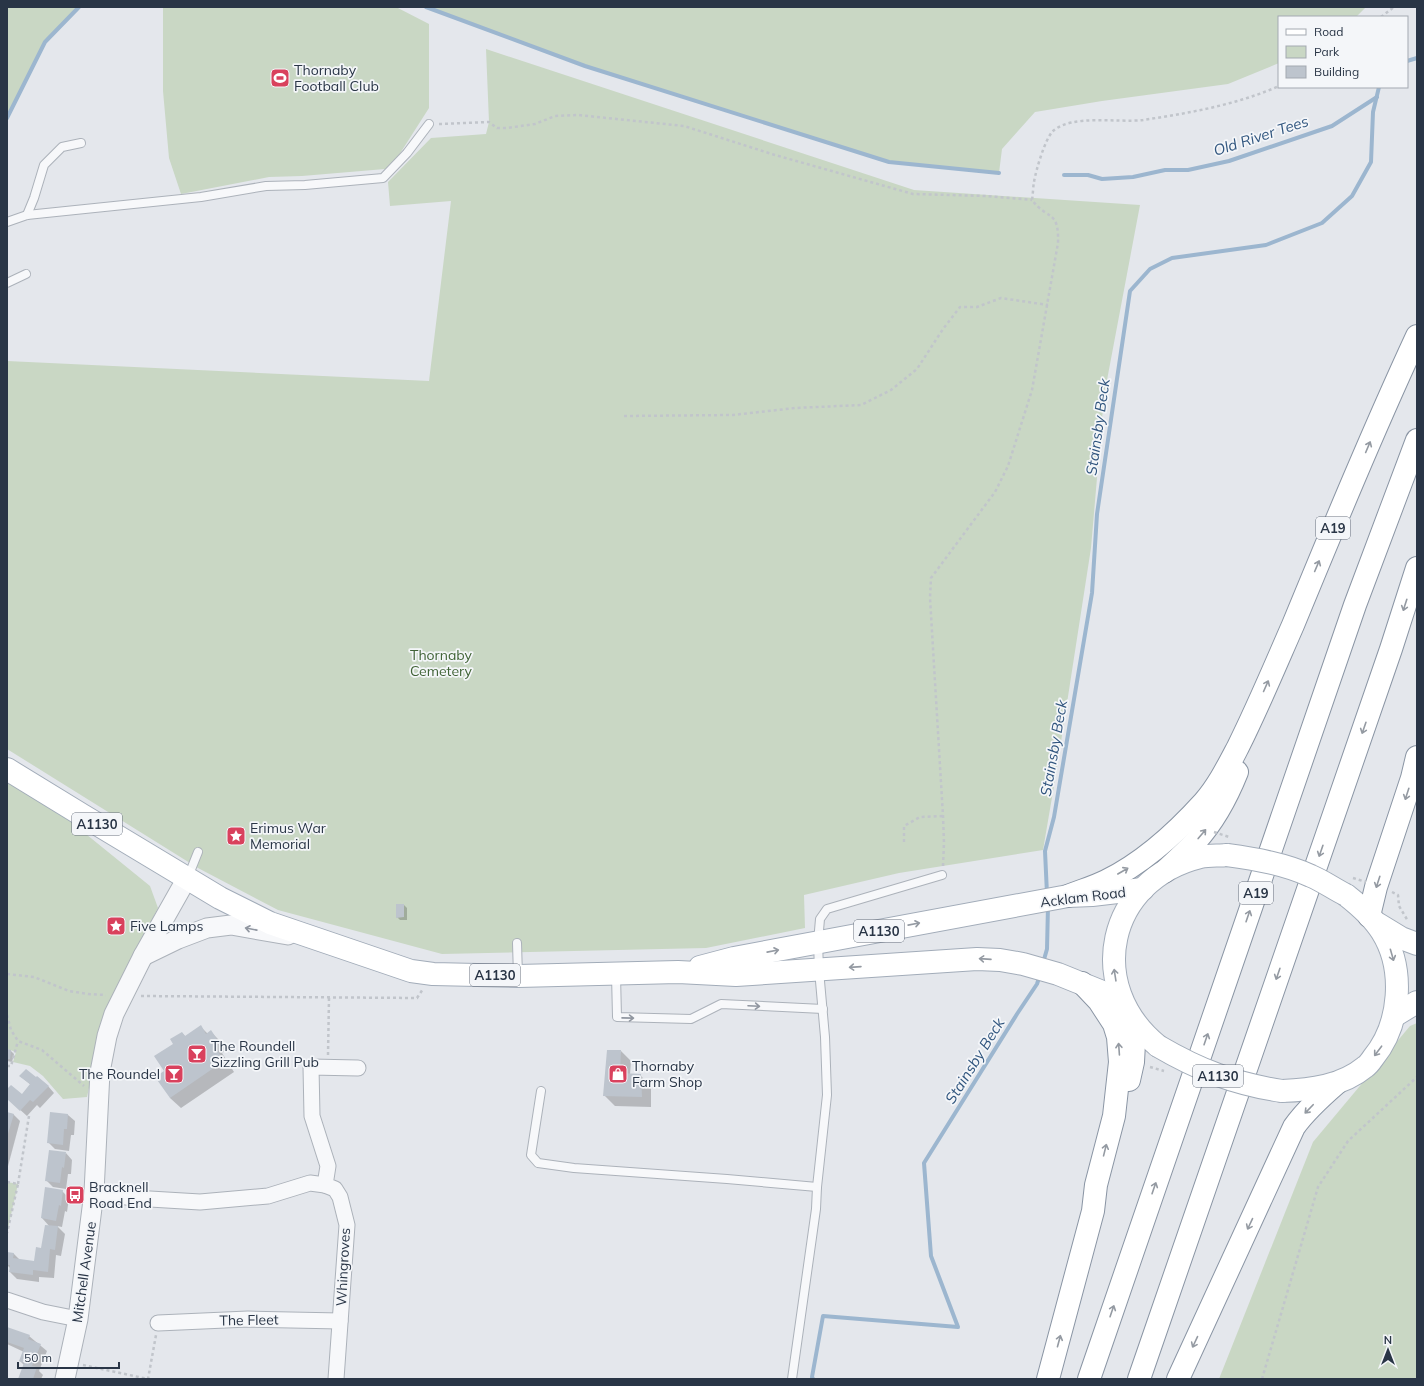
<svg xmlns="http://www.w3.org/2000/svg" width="1424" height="1386" viewBox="0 0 1424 1386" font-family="Mulish,sans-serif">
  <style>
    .green { fill: #c9d7c4 }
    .shadow { fill: #0003 }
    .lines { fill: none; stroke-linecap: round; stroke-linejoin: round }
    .stream { stroke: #9cb6cf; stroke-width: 4 }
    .building { fill: #bdc4cd }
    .service-casing { stroke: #acb2ba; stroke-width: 10 }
    .minor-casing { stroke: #acb2ba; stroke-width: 17 }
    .tertiary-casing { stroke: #acb2ba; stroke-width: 21 }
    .primary-casing { stroke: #a2acb9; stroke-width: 24 }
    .trunk-casing { stroke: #8a95a4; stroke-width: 24 }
    .path { stroke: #c1c5cb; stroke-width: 2.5; stroke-dasharray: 3 3; stroke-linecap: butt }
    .service { stroke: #f7f8fa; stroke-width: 8 }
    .minor { stroke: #f7f8fa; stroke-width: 15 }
    .tertiary { stroke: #f7f8fa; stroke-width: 19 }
    .primary { stroke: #fff; stroke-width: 22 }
    .trunk { stroke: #fff; stroke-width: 22 }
    .primary-bridge-casing { stroke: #a2acb9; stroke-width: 24; stroke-linecap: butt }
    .path-bridge { stroke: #c1c5cb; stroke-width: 2.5; stroke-dasharray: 3 3; stroke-linecap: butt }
    .primary-bridge { stroke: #fff; stroke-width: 22 }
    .oneway { stroke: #949aa2 }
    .oneway2 { stroke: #9096a0 }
    .labels { text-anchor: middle; stroke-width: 3.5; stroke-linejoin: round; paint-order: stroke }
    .shield { fill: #f4f6f9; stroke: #666f7c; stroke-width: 1 }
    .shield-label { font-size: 13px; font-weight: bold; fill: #293546 }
    .poi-label { font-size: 14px; fill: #293546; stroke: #f4f6f9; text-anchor: start }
    .park-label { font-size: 14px; fill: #406336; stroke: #f4f6f9 }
    .street-label { font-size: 14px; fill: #293546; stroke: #f4f6f9 }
    .water-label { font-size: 15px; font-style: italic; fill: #30557e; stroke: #f4f6f9 }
  </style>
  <rect width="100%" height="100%" fill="#e4e7ec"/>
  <g class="green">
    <path d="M 7,7 L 79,7 L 45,42 L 7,118 Z"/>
    <path d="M 163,7 L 396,7 L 429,24 L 429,108 L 399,155 L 385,169 L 302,176 L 269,177 L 181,194 L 169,158 L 163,91 Z"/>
    <path d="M 426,7 L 1366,7 L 1356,17 L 1279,17 L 1279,63 L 1228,84 L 1102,101 L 1035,112 L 1002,149 L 999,173 L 889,162 L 585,66 Z"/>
    <path d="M 486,49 L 914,190 L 1140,205 L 1104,396 L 1091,548 L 1056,774 L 1043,850 L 899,873 L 804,895 L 805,928 L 706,948 L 442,954 L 278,910 L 198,868 L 7,749 L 7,361 L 429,381 L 451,201 L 390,206 L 388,182 L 431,138 L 486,134 L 489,122 Z"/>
    <path d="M 7,779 L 60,813 L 150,886 L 158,908 L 105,1012 L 87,1097 L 63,1099 L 43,1076 L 30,1066 L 13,1062 L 16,1052 L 7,1049 Z"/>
    <path d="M 1417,1023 L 1417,1379 L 1219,1379 L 1313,1142 L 1410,1026 Z"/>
    <path d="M 7,1182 L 18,1184 L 8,1228 L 7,1228 Z"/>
  </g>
  <g class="shadow">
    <path d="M 404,905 L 407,908 L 407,920 L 400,920 L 397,917 Z"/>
    <path d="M 201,1027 L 208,1034 L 211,1032 L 221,1042 L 227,1050 L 222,1053 L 234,1072 L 181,1108 L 170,1098 L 166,1071 L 174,1044 L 182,1033 L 186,1037 Z"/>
    <path d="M 7,1050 L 11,1051 L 14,1054 L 12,1062 L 7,1061 Z"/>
    <path d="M 621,1051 L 631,1061 L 630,1075 L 640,1075 L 651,1086 L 651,1107 L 615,1106 L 604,1095 Z"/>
    <path d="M 20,1076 L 48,1086 L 54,1093 L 40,1108 L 37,1105 L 27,1116 L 7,1098 L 7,1090 L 23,1095 L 31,1085 Z"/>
    <path d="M 7,1113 L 13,1114 L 20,1121 L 7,1170 Z"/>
    <path d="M 51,1113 L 68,1115 L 75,1121 L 74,1135 L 71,1135 L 69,1151 L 55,1149 L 48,1142 Z"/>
    <path d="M 66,1153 L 72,1160 L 71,1174 L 68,1174 L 66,1189 L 53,1187 L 46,1180 Z"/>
    <path d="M 62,1191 L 69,1198 L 67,1212 L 65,1211 L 62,1227 L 57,1226 L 65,1234 L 61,1256 L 56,1255 L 54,1278 L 39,1277 L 39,1282 L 17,1279 L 10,1272 L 11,1269 L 7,1265 L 7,1253 L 14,1254 L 20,1260 L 35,1262 L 42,1249 L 50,1227 L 42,1218 Z"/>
    <path d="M 7,1328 L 29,1336 L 47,1351 L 39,1371 L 43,1375 L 41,1379 L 19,1379 L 24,1365 L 20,1361 L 24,1352 L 7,1344 Z"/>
  </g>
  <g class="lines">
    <g class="stream">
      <path d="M 426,7 L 585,66 L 889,162 L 999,173"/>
      <path d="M 1407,61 L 1417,58"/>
      <path d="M 7,118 L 45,42 L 79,7"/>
      <path d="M 1064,175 L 1088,175 L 1102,179 L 1133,177 L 1165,170 L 1188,170 L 1229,161 L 1332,126 L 1377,97"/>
      <path d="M 1047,894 L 1045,851 L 1054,817 L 1092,593 L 1097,514 L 1130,291 L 1150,269 L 1172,258 L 1266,245 L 1322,223 L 1352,196 L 1371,162 L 1373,112 L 1379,87"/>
      <path d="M 1043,963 L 1047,949 L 1048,906"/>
      <path d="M 813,1379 L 812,1377 L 823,1316 L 958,1327 L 931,1256 L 924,1163 L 1017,1014 L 1037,984 L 1040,975"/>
    </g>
  </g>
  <g class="building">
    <path d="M 396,904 L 404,904 L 404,917 L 396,918 Z"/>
    <path d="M 201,1025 L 206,1034 L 211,1030 L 217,1039 L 212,1042 L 224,1061 L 170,1098 L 155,1077 L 164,1071 L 154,1056 L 173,1044 L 170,1039 L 182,1032 L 185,1036 Z"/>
    <path d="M 7,1049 L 11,1050 L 10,1059 L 7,1059 Z"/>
    <path d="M 607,1050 L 621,1050 L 620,1073 L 641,1074 L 642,1097 L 603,1096 Z"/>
    <path d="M 26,1069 L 36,1077 L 37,1076 L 49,1086 L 33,1102 L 30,1100 L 20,1111 L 7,1099 L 7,1089 L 11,1085 L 22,1094 L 30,1084 L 19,1076 Z"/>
    <path d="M 7,1112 L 14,1114 L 7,1137 Z"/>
    <path d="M 50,1112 L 68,1114 L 67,1129 L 64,1129 L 63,1145 L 47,1143 Z"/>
    <path d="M 49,1150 L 66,1152 L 64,1168 L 62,1167 L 60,1183 L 45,1181 Z"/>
    <path d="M 45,1187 L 63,1190 L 61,1206 L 59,1205 L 56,1221 L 41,1218 Z"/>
    <path d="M 45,1225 L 58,1226 L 55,1250 L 50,1249 L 48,1272 L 33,1270 L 33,1275 L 9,1272 L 10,1265 L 7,1265 L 7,1252 L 14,1253 L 13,1258 L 34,1261 L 36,1247 L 41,1248 Z"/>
    <path d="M 7,1327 L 30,1335 L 28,1339 L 41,1344 L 32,1366 L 37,1367 L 33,1379 L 18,1379 L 24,1363 L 19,1361 L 24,1348 L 7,1342 Z"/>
  </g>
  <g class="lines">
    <defs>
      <g id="service">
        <path d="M 27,215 L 34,198 L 44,165 L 62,147 L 81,143"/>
        <path d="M 7,222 L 27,215 L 201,197 L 266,186 L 305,185 L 383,178 L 407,153 L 429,124"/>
        <path d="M 7,283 L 26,274"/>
        <path d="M 188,877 L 198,852"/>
        <path d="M 517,943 L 518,976"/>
        <path d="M 616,975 L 617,1017 L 691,1019 L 721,1004 L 823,1009"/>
        <path d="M 541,1091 L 531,1155 L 538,1163 L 574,1168 L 727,1179 L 817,1187"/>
        <path d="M 792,1379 L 816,1209 L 817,1187 L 827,1095 L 825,1037 L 819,970 L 818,942 L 820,919 L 827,909 L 942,875"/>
      </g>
      <g id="minor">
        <path d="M 94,1192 L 133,1198 L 200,1202 L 268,1196 L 310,1183 L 325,1185"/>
        <path d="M 7,1300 L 43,1312 L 78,1319"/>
        <path d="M 158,1323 L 248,1319 L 340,1321"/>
        <path d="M 336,1379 L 347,1225 L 340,1197 L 335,1189 L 325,1185 L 328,1166 L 312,1116 L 311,1067 L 358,1068"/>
      </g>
      <g id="tertiary">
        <path d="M 143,956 L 178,939 L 207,928 L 231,925 L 288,935"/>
        <path d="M 65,1379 L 78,1319 L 94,1192 L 100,1072 L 107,1036 L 114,1014 L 143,956 L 187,878"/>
      </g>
      <g id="primary">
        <path d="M 7,769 L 82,815 L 220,898 L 270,923 L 411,971 L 433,974 L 518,976 L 678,972 L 736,975 L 977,959 L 1000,960 L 1023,964 L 1058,974 L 1100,991 L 1128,1012"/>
        <path d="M 1378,924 L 1401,938 L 1417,944"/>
        <path d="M 700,967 L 734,958 L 1068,896 L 1092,895 L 1143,889"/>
        <path d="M 1394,1016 L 1417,1002"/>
        <path d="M 1158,1046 C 1084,986 1107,880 1200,857 C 1209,855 1219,856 1227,855"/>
        <path d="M 1282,1091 C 1311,1090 1342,1086 1365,1067 C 1368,1065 1371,1061 1373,1058 C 1401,1024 1405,969 1382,932 C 1373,917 1360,906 1346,895"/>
      </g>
      <g id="trunk">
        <path d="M 1164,872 C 1175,862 1186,852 1196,841 C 1214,821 1227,797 1237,772"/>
        <path d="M 1068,896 C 1080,891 1094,887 1106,881 C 1143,863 1176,833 1204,802 C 1218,786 1228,766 1238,747 C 1258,707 1275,666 1293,625 C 1333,528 1373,431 1417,336"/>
        <path d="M 1369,916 L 1376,887 L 1412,778 L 1417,757"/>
        <path d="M 1129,1080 L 1133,1062 L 1135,1024"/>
        <path d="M 1048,1379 L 1093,1211 L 1096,1185 L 1114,1116 L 1120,1062 L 1118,1037 L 1114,1024 L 1099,1001 L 1082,983"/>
        <path d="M 1089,1379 L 1355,605 L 1417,440"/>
        <path d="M 1139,1379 L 1391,649 L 1417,568"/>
        <path d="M 1178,1379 L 1294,1127 C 1306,1110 1322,1096 1337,1083"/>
      </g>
    </defs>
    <use href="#service" class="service-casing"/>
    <use href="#minor" class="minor-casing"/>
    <use href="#tertiary" class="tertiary-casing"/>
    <use href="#primary" class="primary-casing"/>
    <use href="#trunk" class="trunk-casing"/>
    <g class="path">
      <path d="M 1381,17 L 1394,7"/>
      <path d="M 439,124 L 489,122 L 497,128 L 507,128 L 535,124 L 555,116 L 578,115 L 684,126 L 775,155 L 913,194 L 986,196 L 1032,200"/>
      <path d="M 624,416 L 733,415 L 795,408 L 861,405 L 891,390 L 917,369 L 943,329 L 960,307 L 977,307 L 1001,298 L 1048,305"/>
      <path d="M 904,842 L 904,826 L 920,817 L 943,816"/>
      <path d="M 943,866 L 944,843 L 943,816 L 930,598 L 931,578 L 995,492 L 1008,466 L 1032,390 L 1058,243 C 1059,209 1048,221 1032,200 C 1033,194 1033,187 1034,182 C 1036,170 1045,139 1053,131 C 1072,114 1118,123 1143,120 C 1189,113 1236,105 1279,86"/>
      <path d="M 1392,892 L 1398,895 L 1399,906 L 1408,921"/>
      <path d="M 7,974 L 34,977 L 69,991 L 88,994 L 106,995"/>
      <path d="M 141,996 L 417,998 L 423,989"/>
      <path d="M 7,1015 L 11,1030 L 18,1041 L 42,1050 L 84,1086"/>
      <path d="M 328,1055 L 329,998"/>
      <path d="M 7,1066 L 11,1066 L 18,1041"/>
      <path d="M 1150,1067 L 1164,1071"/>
      <path d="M 7,1182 L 18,1184 L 7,1233"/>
      <path d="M 18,1184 L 29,1116"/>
      <path d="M 83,1365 L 148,1379 L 156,1335"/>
      <path d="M 1262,1379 L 1318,1187 L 1348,1141 L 1417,1077"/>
    </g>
    <use href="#service" class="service"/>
    <use href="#minor" class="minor"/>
    <use href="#tertiary" class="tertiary"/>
    <use href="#primary" class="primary"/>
    <use href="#trunk" class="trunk"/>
    <defs>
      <g id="primary-bridge">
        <path d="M 1227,855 C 1256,859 1285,864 1311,876 C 1323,881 1334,889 1346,895"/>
        <path d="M 1158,1046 C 1199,1070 1235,1084 1282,1091"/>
      </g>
    </defs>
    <use href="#primary-bridge" class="primary-bridge-casing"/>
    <g class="path-bridge">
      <path d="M 1214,832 L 1229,837"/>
      <path d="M 1353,878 L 1366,882"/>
    </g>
    <use href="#primary-bridge" class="primary-bridge"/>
  </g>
  <defs><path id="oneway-shaft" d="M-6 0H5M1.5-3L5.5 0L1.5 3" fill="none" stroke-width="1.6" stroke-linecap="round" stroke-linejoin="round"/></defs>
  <g class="oneway">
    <use href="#oneway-shaft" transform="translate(1368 447) rotate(-67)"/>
    <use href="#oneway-shaft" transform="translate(1317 566) rotate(-67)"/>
    <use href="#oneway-shaft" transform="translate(1405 605) rotate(108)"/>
    <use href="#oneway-shaft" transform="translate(1266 686) rotate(-66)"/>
    <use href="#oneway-shaft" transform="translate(1364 728) rotate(109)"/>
    <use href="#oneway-shaft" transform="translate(1407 794) rotate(108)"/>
    <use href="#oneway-shaft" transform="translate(1202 834) rotate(-50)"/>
    <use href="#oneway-shaft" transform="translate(1321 851) rotate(109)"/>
    <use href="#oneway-shaft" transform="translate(1123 871) rotate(-30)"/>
    <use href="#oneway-shaft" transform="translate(1378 882) rotate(108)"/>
    <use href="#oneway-shaft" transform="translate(1248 916) rotate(-71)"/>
    <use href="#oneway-shaft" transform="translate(914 924) rotate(-11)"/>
    <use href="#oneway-shaft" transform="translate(773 951) rotate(-11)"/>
    <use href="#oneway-shaft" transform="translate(1392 955) rotate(74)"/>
    <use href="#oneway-shaft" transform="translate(985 959) rotate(-176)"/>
    <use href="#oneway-shaft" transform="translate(855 967) rotate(176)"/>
    <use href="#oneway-shaft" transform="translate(1278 974) rotate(109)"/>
    <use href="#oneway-shaft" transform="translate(1115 975) rotate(-99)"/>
    <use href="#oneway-shaft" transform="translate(1206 1039) rotate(-71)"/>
    <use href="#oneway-shaft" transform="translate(1119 1049) rotate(-94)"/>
    <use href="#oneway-shaft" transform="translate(1378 1051) rotate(127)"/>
    <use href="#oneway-shaft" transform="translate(1309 1109) rotate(134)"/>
    <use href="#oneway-shaft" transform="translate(1105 1150) rotate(-76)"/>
    <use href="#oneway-shaft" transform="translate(1154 1188) rotate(-71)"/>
    <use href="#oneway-shaft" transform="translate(1250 1224) rotate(115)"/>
    <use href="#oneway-shaft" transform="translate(1112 1311) rotate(-71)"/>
    <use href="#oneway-shaft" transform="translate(1059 1341) rotate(-75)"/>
    <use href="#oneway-shaft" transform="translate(1195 1342) rotate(115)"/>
  </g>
  <g class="oneway2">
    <use href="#oneway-shaft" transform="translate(251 929) rotate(-169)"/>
    <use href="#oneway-shaft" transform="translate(754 1006) rotate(3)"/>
    <use href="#oneway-shaft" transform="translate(628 1018) rotate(1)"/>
  </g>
  <defs>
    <symbol id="stadium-square" viewBox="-11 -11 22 22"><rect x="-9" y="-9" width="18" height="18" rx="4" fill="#d9415d" stroke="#f4f6f9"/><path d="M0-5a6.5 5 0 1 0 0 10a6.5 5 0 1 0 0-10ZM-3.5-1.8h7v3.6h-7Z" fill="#fff"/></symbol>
    <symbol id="sight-square" viewBox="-11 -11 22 22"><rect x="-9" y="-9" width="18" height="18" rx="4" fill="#d9415d" stroke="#f4f6f9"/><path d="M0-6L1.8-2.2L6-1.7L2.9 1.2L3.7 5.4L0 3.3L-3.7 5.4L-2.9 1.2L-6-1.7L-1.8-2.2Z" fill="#fff"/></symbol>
    <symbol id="bar-square" viewBox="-11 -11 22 22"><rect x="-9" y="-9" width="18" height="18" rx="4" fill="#d9415d" stroke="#f4f6f9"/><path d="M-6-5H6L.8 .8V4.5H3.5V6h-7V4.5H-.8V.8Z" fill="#fff"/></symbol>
    <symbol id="shop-square" viewBox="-11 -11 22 22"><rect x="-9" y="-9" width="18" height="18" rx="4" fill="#d9415d" stroke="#f4f6f9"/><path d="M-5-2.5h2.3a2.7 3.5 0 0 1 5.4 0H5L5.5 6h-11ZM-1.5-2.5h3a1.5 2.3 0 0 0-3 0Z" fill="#fff"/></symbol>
    <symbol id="bus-square" viewBox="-11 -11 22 22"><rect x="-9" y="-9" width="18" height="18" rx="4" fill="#d9415d" stroke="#f4f6f9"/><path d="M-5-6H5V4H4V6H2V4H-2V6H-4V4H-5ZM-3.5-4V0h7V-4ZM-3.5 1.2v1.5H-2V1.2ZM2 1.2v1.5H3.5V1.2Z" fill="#fff"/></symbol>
  </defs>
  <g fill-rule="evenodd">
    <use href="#stadium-square" x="269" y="67" width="22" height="22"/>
    <use href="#sight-square" x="225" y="825" width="22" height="22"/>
    <use href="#sight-square" x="105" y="915" width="22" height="22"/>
    <use href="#bar-square" x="186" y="1043" width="22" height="22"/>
    <use href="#bar-square" x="163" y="1063" width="22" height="22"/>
    <use href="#shop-square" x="607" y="1063" width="22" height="22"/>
    <use href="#bus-square" x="64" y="1184" width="22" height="22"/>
  </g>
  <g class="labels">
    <g class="shield">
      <rect x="1316" y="517" width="34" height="22" rx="3"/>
      <rect x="72" y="813" width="50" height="22" rx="3"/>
      <rect x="1239" y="882" width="34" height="22" rx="3"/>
      <rect x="854" y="920" width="50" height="22" rx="3"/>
      <rect x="470" y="964" width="50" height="22" rx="3"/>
      <rect x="1193" y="1065" width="50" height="22" rx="3"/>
    </g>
    <g class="shield-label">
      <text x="1333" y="533">A19</text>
      <text x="97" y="829">A1130</text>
      <text x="1256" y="898">A19</text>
      <text x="879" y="936">A1130</text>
      <text x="495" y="980">A1130</text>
      <text x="1218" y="1081">A1130</text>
    </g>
    <g class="poi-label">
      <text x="294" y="75">Thornaby<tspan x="294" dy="16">Football Club</tspan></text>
      <text x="250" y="833">Erimus War<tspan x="250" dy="16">Memorial</tspan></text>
      <text x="130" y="931">Five Lamps</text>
      <text x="211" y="1051">The Roundell<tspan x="211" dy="16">Sizzling Grill Pub</tspan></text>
      <text x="632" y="1071">Thornaby<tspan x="632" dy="16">Farm Shop</tspan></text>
      <text x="160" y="1079" text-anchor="end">The Roundel</text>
      <text x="89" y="1192">Bracknell<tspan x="89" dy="16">Road End</tspan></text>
    </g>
    <g class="park-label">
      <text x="441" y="660">Thornaby<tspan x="441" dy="16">Cemetery</tspan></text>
    </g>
    <g class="street-label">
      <text transform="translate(1083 897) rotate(-7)" y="5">Acklam Road</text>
      <text transform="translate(343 1267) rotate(-87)" y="5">Whingroves</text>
      <text transform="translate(84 1272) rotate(-82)" y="5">Mitchell Avenue</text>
      <text transform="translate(249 1320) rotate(-1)" y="5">The Fleet</text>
    </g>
    <g class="water-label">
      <text transform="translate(1261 136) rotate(-18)" y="5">Old River Tees</text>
      <text transform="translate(1098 427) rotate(-82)" y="5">Stainsby Beck</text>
      <text transform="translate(1054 748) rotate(-80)" y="5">Stainsby Beck</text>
      <text transform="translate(975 1061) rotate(-58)" y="5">Stainsby Beck</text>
    </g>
  </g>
  <rect width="1424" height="1386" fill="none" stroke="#293546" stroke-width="16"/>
  <rect x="1278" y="16" width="130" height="72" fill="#f4f6f9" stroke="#a3a9b1"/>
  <rect x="1286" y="29" width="20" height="6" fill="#ffffff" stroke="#a3a9b1"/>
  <text x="1314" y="36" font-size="12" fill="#293546">Road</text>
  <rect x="1286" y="46" width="20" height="12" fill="#c9d7c4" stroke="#a3a9b1"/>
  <text x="1314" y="56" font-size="12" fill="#293546">Park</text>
  <rect x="1286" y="66" width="20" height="12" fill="#bdc4cd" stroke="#a3a9b1"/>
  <text x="1314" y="76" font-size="12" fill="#293546">Building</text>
  <g transform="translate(1388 1350)" stroke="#f4f6f9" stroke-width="3" paint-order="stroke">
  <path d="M0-3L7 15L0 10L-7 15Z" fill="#293546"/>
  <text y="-6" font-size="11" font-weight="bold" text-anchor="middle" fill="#293546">N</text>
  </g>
  <path d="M18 1362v6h101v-6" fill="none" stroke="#293546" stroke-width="2"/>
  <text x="24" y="1362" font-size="12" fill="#293546" stroke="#f4f6f9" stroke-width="3" paint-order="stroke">50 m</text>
</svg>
